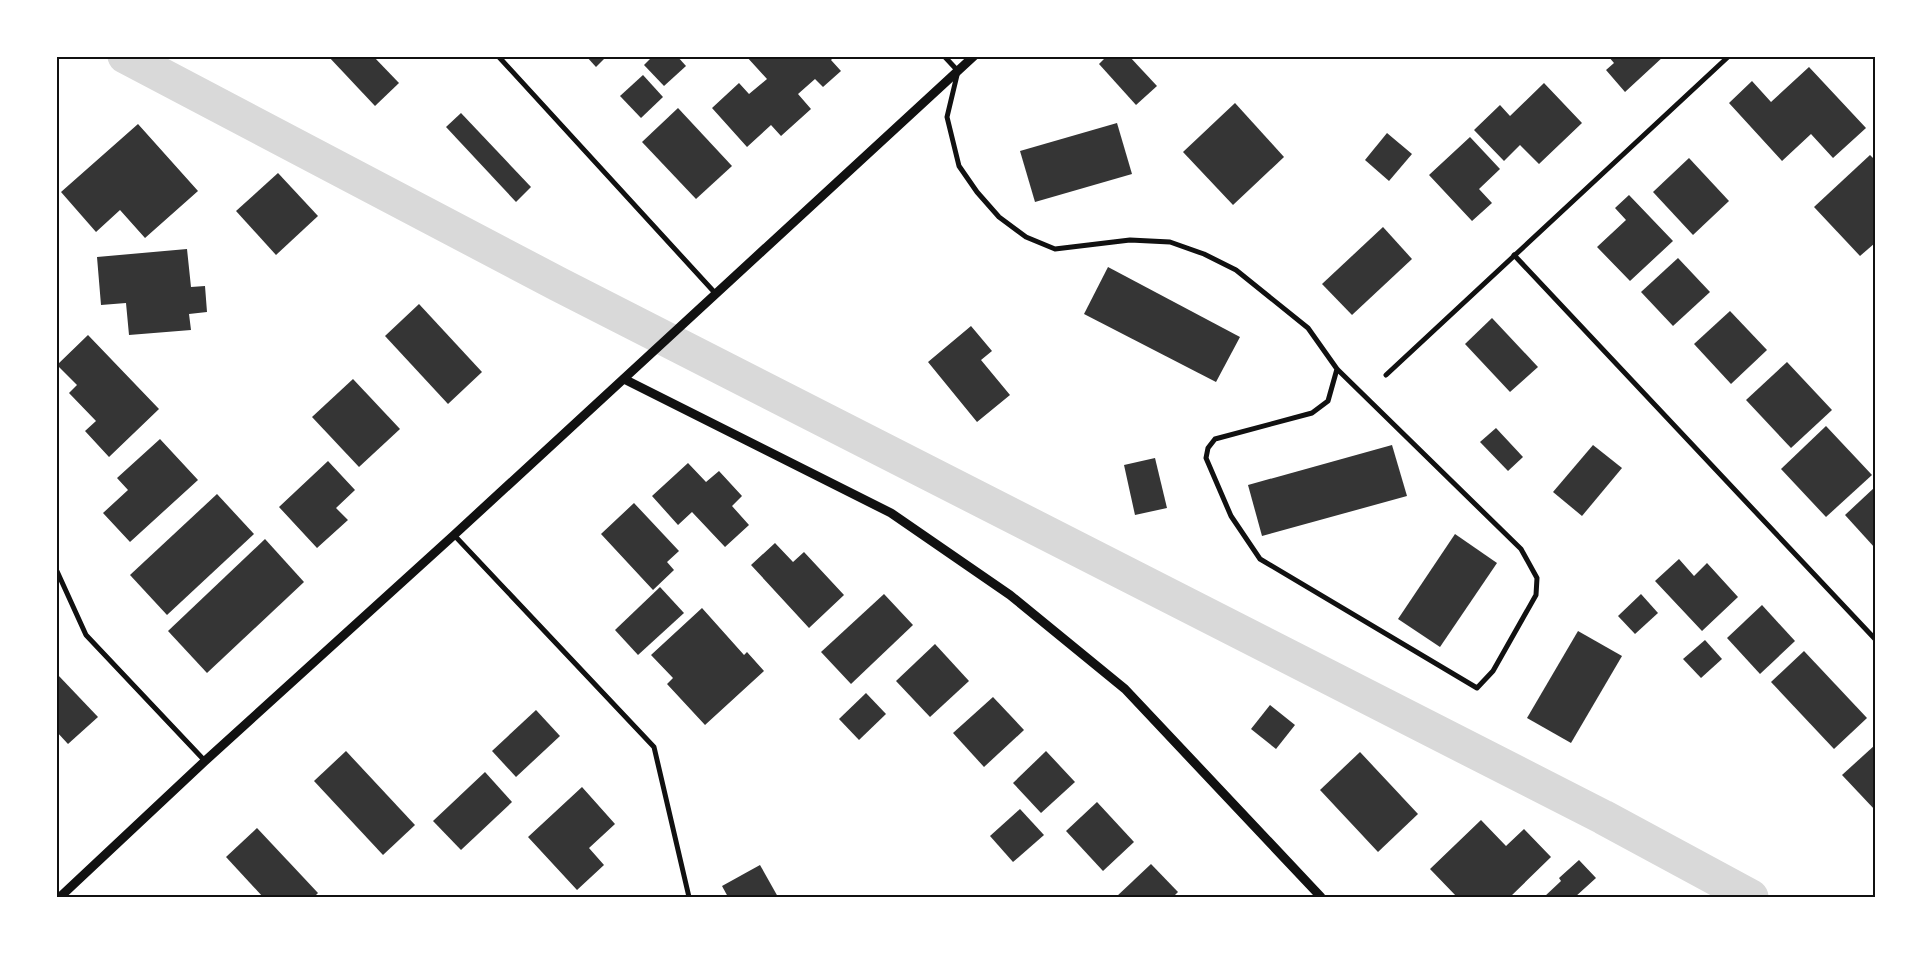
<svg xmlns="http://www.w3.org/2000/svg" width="1931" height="953" viewBox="0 0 1931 953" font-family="'Nunito Sans',sans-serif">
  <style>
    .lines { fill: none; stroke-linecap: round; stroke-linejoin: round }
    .canal { stroke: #d9d9d9; stroke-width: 35 }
    .building { fill: #353535 }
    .minor { stroke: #111; stroke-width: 5 }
    .tertiary { stroke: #111; stroke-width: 9 }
    .neatline { fill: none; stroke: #111; stroke-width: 2 }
  </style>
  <rect width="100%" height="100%" fill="#fff"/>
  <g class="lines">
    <path class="canal" d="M 125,56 L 558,284 L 1603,817 L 1751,897"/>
  </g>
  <g class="building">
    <path d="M 328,56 L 373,56 L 399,83 L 375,106 Z"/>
    <path d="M 586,56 L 607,56 L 596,67 Z"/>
    <path d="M 653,56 L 677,56 L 686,66 L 664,86 L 644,65 Z"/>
    <path d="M 746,56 L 835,56 L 831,60 L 841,71 L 823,87 L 815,79 L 798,94 L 811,109 L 781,136 L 771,125 L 747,147 L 712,108 L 739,83 L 749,94 L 767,79 Z"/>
    <path d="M 1107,56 L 1129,56 L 1157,86 L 1136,105 L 1099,64 Z"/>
    <path d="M 1608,56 L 1664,56 L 1625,92 L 1606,70 L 1614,63 Z"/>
    <path d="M 1809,67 L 1866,128 L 1833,158 L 1811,134 L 1782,161 L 1729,103 L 1752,81 L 1771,102 Z"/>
    <path d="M 643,75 L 663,97 L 641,118 L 620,96 Z"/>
    <path d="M 1544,83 L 1582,123 L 1539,164 L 1520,145 L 1504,161 L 1474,130 L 1500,105 L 1510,116 Z"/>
    <path d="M 1235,103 L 1284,157 L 1233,205 L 1183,152 Z"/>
    <path d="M 678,108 L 732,166 L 696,199 L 642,142 Z"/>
    <path d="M 461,113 L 531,187 L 516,202 L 446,127 Z"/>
    <path d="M 1117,123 L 1132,174 L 1035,202 L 1020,151 Z"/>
    <path d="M 138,124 L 198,191 L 145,238 L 120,210 L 96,232 L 61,192 Z"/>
    <path d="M 1387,133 L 1412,154 L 1389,181 L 1365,160 Z"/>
    <path d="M 1470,137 L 1500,169 L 1479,189 L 1492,203 L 1472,221 L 1429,175 Z"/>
    <path d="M 1870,155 L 1875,160 L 1875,243 L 1860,256 L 1814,207 Z"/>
    <path d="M 1689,158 L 1729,201 L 1693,235 L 1653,192 Z"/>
    <path d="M 278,173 L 318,216 L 276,255 L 236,211 Z"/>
    <path d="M 1629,195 L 1673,241 L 1630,281 L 1597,247 L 1626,220 L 1615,208 Z"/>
    <path d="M 1383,227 L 1412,259 L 1352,315 L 1322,284 Z"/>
    <path d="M 187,249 L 191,287 L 205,286 L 207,312 L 189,314 L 191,330 L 129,335 L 126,303 L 101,305 L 97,257 Z"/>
    <path d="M 1678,258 L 1710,292 L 1673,326 L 1641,292 Z"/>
    <path d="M 1108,267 L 1240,337 L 1216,382 L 1084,314 Z"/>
    <path d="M 419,304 L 482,372 L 448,404 L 385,336 Z"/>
    <path d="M 1730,311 L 1767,350 L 1731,384 L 1694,344 Z"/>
    <path d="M 1492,318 L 1538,367 L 1510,392 L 1465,344 Z"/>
    <path d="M 971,326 L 992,351 L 981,360 L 1010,395 L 977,422 L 928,362 Z"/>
    <path d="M 88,335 L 159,409 L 109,457 L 85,431 L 96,421 L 69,393 L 77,385 L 57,365 Z"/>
    <path d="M 1787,362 L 1832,410 L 1791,448 L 1746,400 Z"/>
    <path d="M 353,379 L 400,429 L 359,467 L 312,417 Z"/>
    <path d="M 1826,426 L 1872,475 L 1826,517 L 1781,469 Z"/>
    <path d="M 1496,428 L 1523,457 L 1508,471 L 1480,442 Z"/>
    <path d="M 160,439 L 198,480 L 130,542 L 103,513 L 128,490 L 117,478 Z"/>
    <path d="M 1392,445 L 1407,496 L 1262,536 L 1248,485 Z"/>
    <path d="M 1593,445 L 1622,468 L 1582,516 L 1553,492 Z"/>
    <path d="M 1155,458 L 1167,508 L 1135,515 L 1124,465 Z"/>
    <path d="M 328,461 L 355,490 L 336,508 L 348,520 L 317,548 L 279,507 Z"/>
    <path d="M 688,463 L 706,482 L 719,471 L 742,496 L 732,506 L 749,525 L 725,547 L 692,512 L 678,525 L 652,496 Z"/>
    <path d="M 1875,487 L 1875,548 L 1845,515 Z"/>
    <path d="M 217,494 L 254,534 L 167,615 L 130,575 Z"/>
    <path d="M 634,503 L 679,551 L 667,562 L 674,570 L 653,590 L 601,534 Z"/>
    <path d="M 1455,534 L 1497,563 L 1440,647 L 1398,619 Z"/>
    <path d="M 265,539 L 304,582 L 207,673 L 168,631 Z"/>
    <path d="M 775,543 L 793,562 L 804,552 L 844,595 L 809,628 L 751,565 Z"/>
    <path d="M 1679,559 L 1694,576 L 1707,563 L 1738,597 L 1702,631 L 1655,581 Z"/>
    <path d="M 660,587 L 684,613 L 638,655 L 615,630 Z"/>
    <path d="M 884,594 L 913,625 L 851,684 L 821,652 Z"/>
    <path d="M 1641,594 L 1658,613 L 1635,634 L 1618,616 Z"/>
    <path d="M 1762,605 L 1795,641 L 1760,674 L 1727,638 Z"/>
    <path d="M 702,608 L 744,655 L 747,652 L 764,671 L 705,725 L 667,684 L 673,678 L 651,655 Z"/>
    <path d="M 1578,631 L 1622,656 L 1571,743 L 1527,718 Z"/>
    <path d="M 1705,640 L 1722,659 L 1701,678 L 1683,659 Z"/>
    <path d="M 935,644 L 969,681 L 930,717 L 896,681 Z"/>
    <path d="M 1804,651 L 1867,718 L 1834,749 L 1771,682 Z"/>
    <path d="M 58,675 L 98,717 L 68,744 L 56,731 L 56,676 Z"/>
    <path d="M 866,693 L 886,714 L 859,740 L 839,719 Z"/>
    <path d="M 993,697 L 1024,730 L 984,767 L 953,733 Z"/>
    <path d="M 1270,705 L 1295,725 L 1276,749 L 1251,729 Z"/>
    <path d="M 536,710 L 560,736 L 516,777 L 492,751 Z"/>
    <path d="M 1875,745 L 1875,810 L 1842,775 Z"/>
    <path d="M 346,751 L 415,825 L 383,855 L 314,781 Z"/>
    <path d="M 1046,751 L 1075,782 L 1041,813 L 1013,783 Z"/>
    <path d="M 1360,752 L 1418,814 L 1378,852 L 1320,790 Z"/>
    <path d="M 485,772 L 512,802 L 461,850 L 433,821 Z"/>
    <path d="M 582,787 L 615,824 L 589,848 L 604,865 L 577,890 L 528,837 Z"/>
    <path d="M 1097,802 L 1134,842 L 1103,871 L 1066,831 Z"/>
    <path d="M 1020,809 L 1044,835 L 1013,862 L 990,836 Z"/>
    <path d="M 1481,820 L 1506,846 L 1524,829 L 1551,857 L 1510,897 L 1457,897 L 1430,869 Z"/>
    <path d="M 257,828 L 318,893 L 314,897 L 263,897 L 226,857 Z"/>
    <path d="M 1579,860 L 1596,878 L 1575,897 L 1544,897 L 1561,881 L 1559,878 Z"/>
    <path d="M 1151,864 L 1178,892 L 1173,897 L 1116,897 Z"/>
    <path d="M 760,865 L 778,897 L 728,897 L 722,886 Z"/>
  </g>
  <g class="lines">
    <g class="minor">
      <path d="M 498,56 L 716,294"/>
      <path d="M 944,56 L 958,71 L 947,117 L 959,166 L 977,192 L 999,217 L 1026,237 L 1055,249 L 1130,240 L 1170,242 L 1204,254 L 1236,270 L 1308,328 L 1337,369 L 1521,549 L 1537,578 L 1536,595 L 1493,671 L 1477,688 L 1260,559 L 1231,516 L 1206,458 L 1208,448 L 1215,439 L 1312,413 L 1328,401 L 1337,369"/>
      <path d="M 1514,255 L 1875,639"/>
      <path d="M 1386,375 L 1729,56"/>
      <path d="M 454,535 L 654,747 L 689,897"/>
      <path d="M 56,569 L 86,635 L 205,761"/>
    </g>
    <g class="tertiary">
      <path d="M 624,379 L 891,513 L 1010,595 L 1125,689 L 1321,897"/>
      <path d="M 60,897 L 205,761 L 454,535 L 974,56"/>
    </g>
  </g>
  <rect width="1931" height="953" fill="none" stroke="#ffffff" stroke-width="115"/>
  <rect x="58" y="58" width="1816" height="838" class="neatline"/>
</svg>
